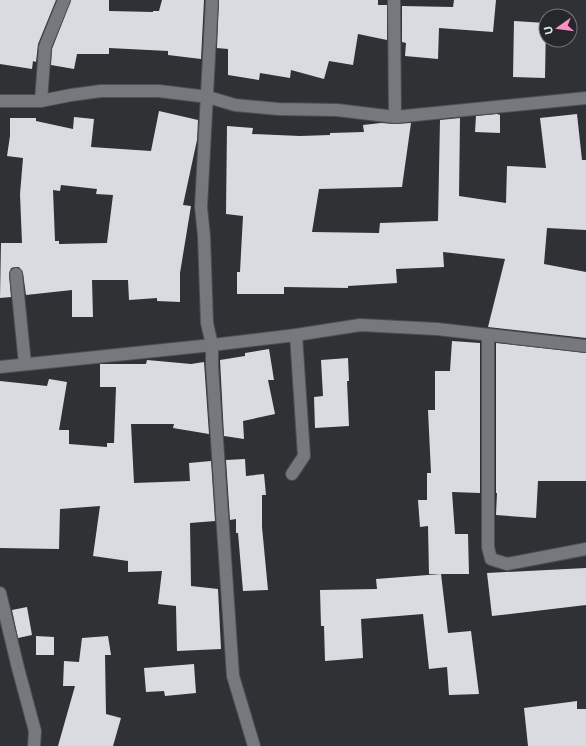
<svg xmlns="http://www.w3.org/2000/svg" width="586" height="746" viewBox="0 0 586 746" font-family="Inter,sans-serif">
  <style>
    .building { fill: #d9dbe0; fill-rule: evenodd }
    .lines { fill: none; stroke-linecap: round; stroke-linejoin: round }
    .street-casing { stroke: #4c5052; stroke-width: 14 }
    .street { stroke: #75797d; stroke-width: 12 }
  </style>
  <rect width="100%" height="100%" fill="#2e3235"/>
  <g class="building">
    <path d="M 0,0 L 56,0 L 38,44 L 36,62 L 33,61 L 32,69 L 0,64 Z"/>
    <path d="M 71,0 L 109,0 L 109,11 L 153,12 L 153,11 L 159,11 L 162,0 L 204,0 L 201,59 L 168,55 L 168,51 L 109,48 L 109,54 L 77,54 L 74,69 L 51,65 L 52,49 Z"/>
    <path d="M 219,0 L 378,0 L 378,5 L 387,5 L 387,40 L 358,34 L 353,65 L 329,61 L 324,79 L 291,70 L 290,78 L 260,73 L 259,80 L 228,75 L 228,49 L 217,48 Z"/>
    <path d="M 454,0 L 496,0 L 493,32 L 439,28 L 438,59 L 405,56 L 406,43 L 402,42 L 402,6 L 453,7 Z"/>
    <path d="M 514,21 L 546,23 L 545,78 L 513,77 Z"/>
    <path d="M 159,111 L 198,120 L 197,140 L 183,205 L 191,206 L 180,273 L 180,302 L 157,301 L 157,298 L 129,300 L 128,280 L 92,280 L 93,317 L 72,317 L 72,290 L 26,295 L 23,273 L 19,267 L 16,267 L 11,268 L 9,274 L 11,297 L 0,298 L 1,243 L 22,243 L 20,194 L 23,158 L 7,156 L 10,136 L 10,118 L 36,118 L 36,121 L 73,129 L 74,117 L 94,119 L 91,147 L 151,151 ZM 61,185 L 97,189 L 96,194 L 113,195 L 107,243 L 59,244 L 59,241 L 55,241 L 53,190 L 60,191 Z"/>
    <path d="M 497,114 L 500,115 L 500,133 L 475,132 L 476,116 Z"/>
    <path d="M 577,114 L 582,160 L 586,160 L 586,230 L 547,228 L 544,264 L 586,272 L 586,338 L 488,327 L 505,259 L 443,252 L 444,267 L 396,269 L 397,283 L 348,286 L 348,288 L 284,287 L 284,294 L 237,294 L 237,272 L 240,272 L 243,216 L 226,214 L 227,126 L 253,128 L 252,134 L 300,136 L 330,135 L 330,133 L 364,132 L 363,125 L 381,123 L 395,124 L 411,123 L 402,187 L 319,189 L 312,232 L 379,233 L 380,223 L 438,221 L 440,120 L 460,118 L 459,196 L 506,203 L 507,166 L 546,168 L 540,118 Z"/>
    <path d="M 452,341 L 480,343 L 480,493 L 452,492 L 455,534 L 468,534 L 469,574 L 429,574 L 428,526 L 420,527 L 418,500 L 427,500 L 427,473 L 431,473 L 428,410 L 435,410 L 435,371 L 450,371 Z"/>
    <path d="M 496,343 L 586,353 L 586,481 L 538,481 L 536,518 L 496,515 L 497,493 L 496,493 Z"/>
    <path d="M 269,349 L 274,380 L 268,380 L 275,414 L 243,421 L 244,439 L 224,436 L 220,360 L 245,356 L 245,353 Z"/>
    <path d="M 348,358 L 349,381 L 347,381 L 349,426 L 315,428 L 314,397 L 323,396 L 321,360 Z"/>
    <path d="M 147,360 L 191,364 L 204,362 L 209,434 L 173,428 L 174,424 L 131,424 L 134,483 L 190,481 L 189,463 L 211,461 L 215,521 L 190,523 L 191,586 L 218,589 L 221,649 L 177,651 L 176,606 L 158,604 L 162,571 L 128,572 L 128,561 L 93,556 L 100,506 L 60,509 L 59,549 L 0,548 L 0,381 L 47,386 L 49,379 L 67,382 L 59,430 L 69,430 L 69,444 L 107,447 L 107,443 L 114,443 L 116,387 L 100,387 L 100,364 L 146,364 Z"/>
    <path d="M 245,459 L 246,476 L 264,474 L 266,495 L 262,495 L 262,527 L 268,590 L 243,591 L 238,533 L 236,533 L 236,519 L 230,520 L 226,460 Z"/>
    <path d="M 586,568 L 586,605 L 492,616 L 487,573 Z"/>
    <path d="M 441,574 L 448,633 L 471,631 L 479,694 L 449,695 L 447,667 L 429,669 L 423,614 L 361,619 L 363,658 L 325,661 L 324,626 L 321,626 L 320,590 L 377,589 L 376,579 Z"/>
    <path d="M 27,607 L 32,635 L 18,638 L 12,610 Z"/>
    <path d="M 36,636 L 54,637 L 54,655 L 36,655 Z"/>
    <path d="M 108,636 L 111,655 L 105,655 L 106,714 L 121,718 L 113,746 L 58,746 L 75,686 L 63,686 L 64,661 L 79,662 L 82,638 Z"/>
    <path d="M 194,664 L 196,693 L 165,696 L 164,691 L 146,692 L 144,668 Z"/>
    <path d="M 577,701 L 577,709 L 586,709 L 586,746 L 528,746 L 524,708 Z"/>
  </g>
  <g class="lines">
    <defs>
      <g id="street">
        <path d="M 212,0 L 201,207 L 204,236 L 207,323 L 212,345 L 212,366 L 233,676 L 254,746"/>
        <path d="M 394,0 L 395,117"/>
        <path d="M 0,101 L 41,101 L 71,95 L 101,91 L 159,91 L 208,97 L 235,105 L 278,109 L 337,110 L 395,117 L 586,98"/>
        <path d="M 41,101 L 45,47 L 64,0"/>
        <path d="M 16,274 L 25,364"/>
        <path d="M 488,335 L 488,547 L 491,559 L 507,564 L 586,549"/>
        <path d="M 0,367 L 212,345 L 296,335 L 360,325 L 437,329 L 586,346"/>
        <path d="M 292,474 L 304,456 L 296,335"/>
        <path d="M 0,593 L 18,668 L 35,731 L 34,746"/>
      </g>
    </defs>
    <use href="#street" class="street-casing"/>
    <use href="#street" class="street"/>
  </g>
  <g transform="translate(558 28) rotate(256)"><circle r="19" fill="#25282b" stroke="#727577"/>
  <path d="M0-3L7 15L0 10L-7 15Z" fill="#fc8fc3"/>
  <text y="-6" font-size="11" font-weight="bold" text-anchor="middle" fill="#e5e8ea">U</text>
  </g>
</svg>
